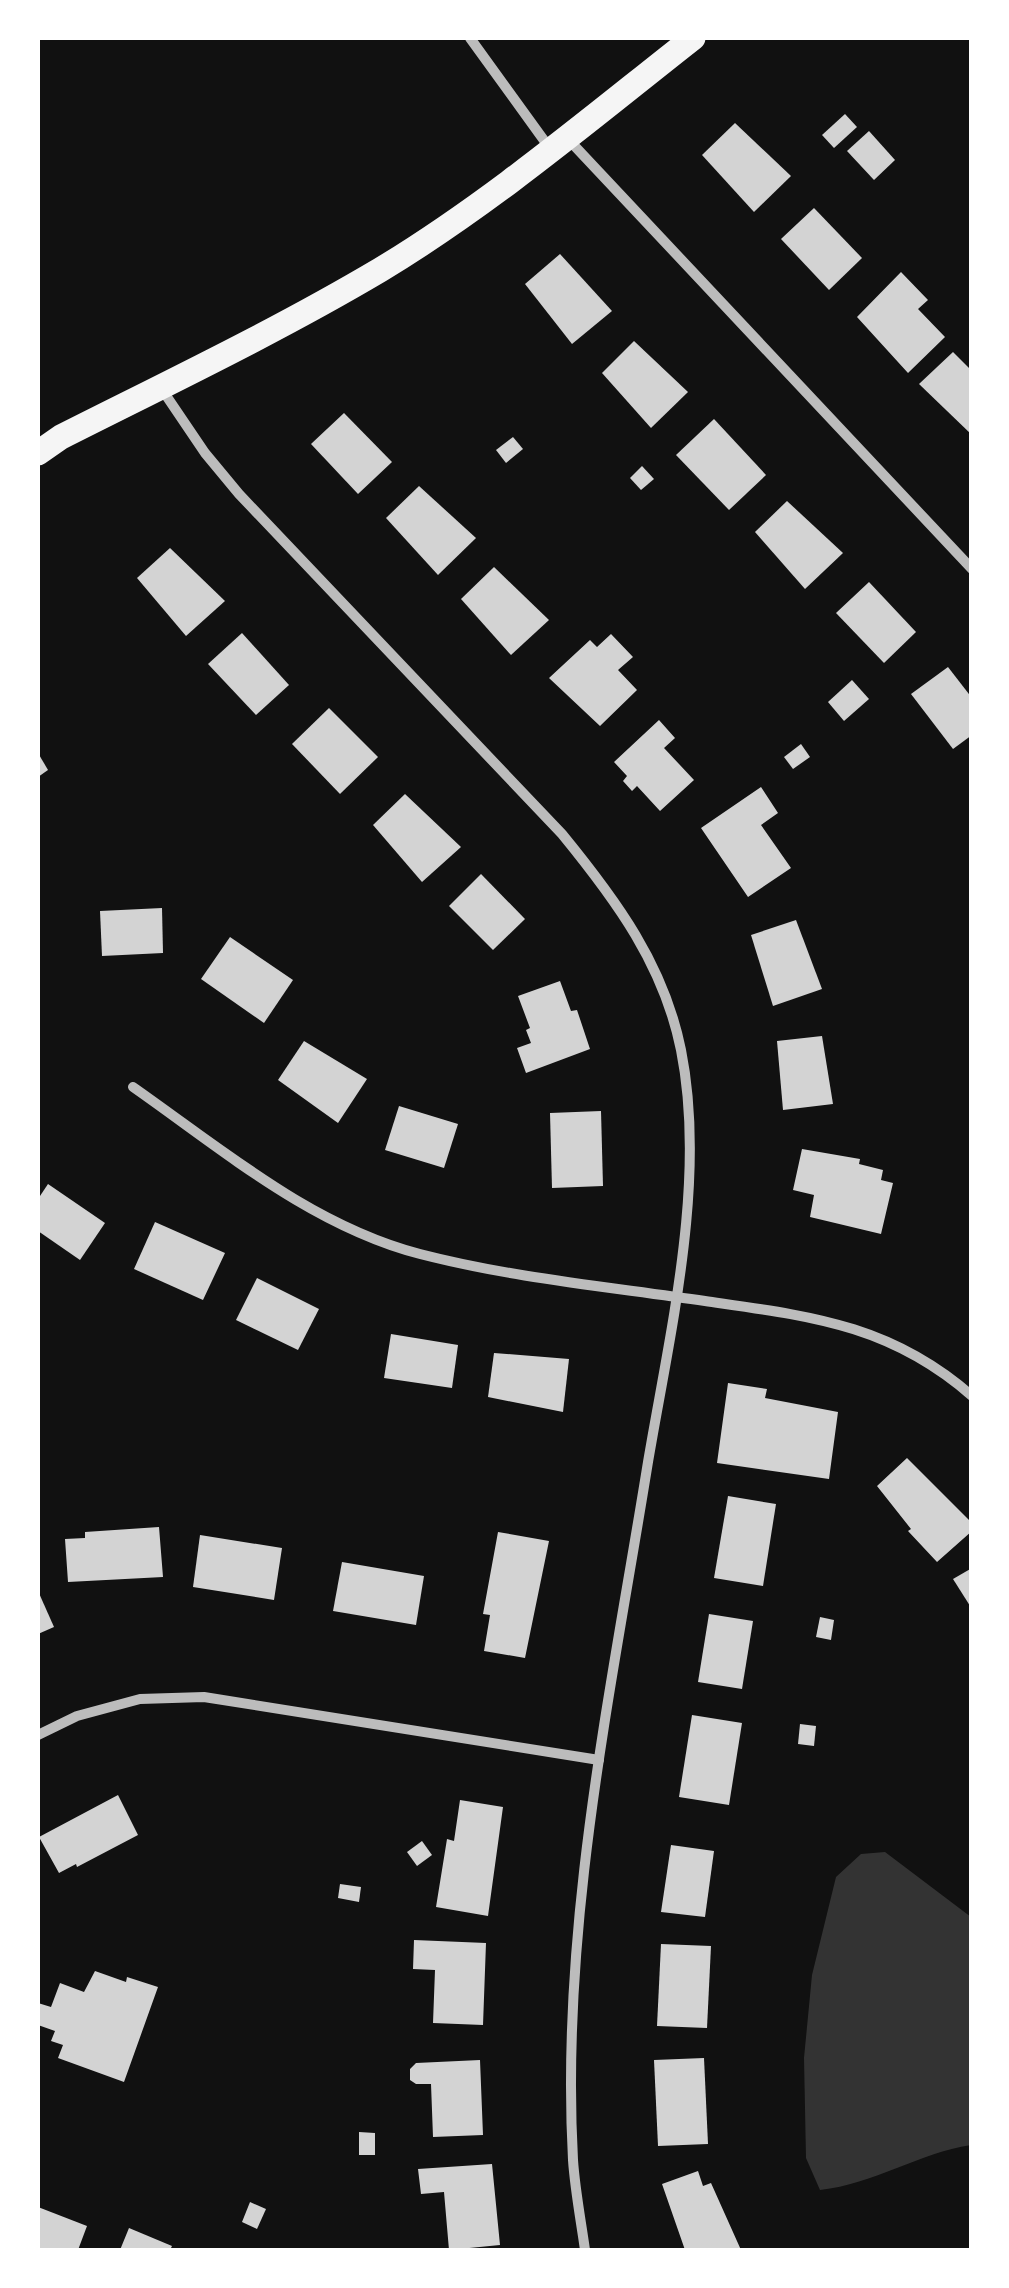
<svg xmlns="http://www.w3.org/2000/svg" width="1009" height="2288" viewBox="0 0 1009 2288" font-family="'PT Serif',serif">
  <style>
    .water { fill: #333 }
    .building { fill: #d3d3d3 }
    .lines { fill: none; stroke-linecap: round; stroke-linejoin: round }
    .minor { stroke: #bcbcbc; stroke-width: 10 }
    .primary { stroke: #f5f5f5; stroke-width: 25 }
  </style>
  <rect width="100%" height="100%" fill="#111"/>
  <path class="water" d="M 885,1852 L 971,1917 L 971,2145 C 919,2153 874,2184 820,2190 L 806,2158 L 804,2058 L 812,1975 L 836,1877 L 861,1854 Z"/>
  <g class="building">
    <path d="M 845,114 L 857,127 L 834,148 L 822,135 Z"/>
    <path d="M 735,123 L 791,176 L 754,212 L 702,155 Z"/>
    <path d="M 869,131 L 895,160 L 874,180 L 847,151 Z"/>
    <path d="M 814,208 L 862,258 L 829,290 L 781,239 Z"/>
    <path d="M 560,254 L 612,311 L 572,344 L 525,284 Z"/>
    <path d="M 901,272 L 928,300 L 918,309 L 945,337 L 908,373 L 857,317 Z"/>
    <path d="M 634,341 L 688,392 L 651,428 L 602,373 Z"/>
    <path d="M 953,352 L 972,371 L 972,435 L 919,384 Z"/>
    <path d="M 344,413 L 392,462 L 358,494 L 311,444 Z"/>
    <path d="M 714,419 L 766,475 L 729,510 L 676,455 Z"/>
    <path d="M 513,437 L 523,449 L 506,463 L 496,450 Z"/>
    <path d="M 642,466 L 654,479 L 641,490 L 630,478 Z"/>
    <path d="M 419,486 L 476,538 L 438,575 L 386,518 Z"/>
    <path d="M 787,501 L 843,553 L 805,589 L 755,532 Z"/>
    <path d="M 170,548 L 225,601 L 186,636 L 137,578 Z"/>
    <path d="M 494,567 L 549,620 L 511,655 L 461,599 Z"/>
    <path d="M 869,582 L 916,632 L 884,663 L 836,613 Z"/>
    <path d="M 242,633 L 289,685 L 256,715 L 208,664 Z"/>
    <path d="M 611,634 L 633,657 L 618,670 L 637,690 L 600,726 L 549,678 L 590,640 L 597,647 Z"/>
    <path d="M 948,667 L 972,698 L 972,735 L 953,749 L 911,694 Z"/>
    <path d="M 852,680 L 869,699 L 844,721 L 828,702 Z"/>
    <path d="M 329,708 L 378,757 L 340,794 L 292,744 Z"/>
    <path d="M 659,720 L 675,738 L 664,748 L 694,780 L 660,811 L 637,786 L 632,791 L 623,781 L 627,776 L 614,762 Z"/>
    <path d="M 801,744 L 810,757 L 793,769 L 784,757 Z"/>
    <path d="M 38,753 L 48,770 L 38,777 Z"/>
    <path d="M 761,787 L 778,813 L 761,825 L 791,868 L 748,897 L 701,828 Z"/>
    <path d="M 405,794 L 461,847 L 422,882 L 373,825 Z"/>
    <path d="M 481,874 L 525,919 L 493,950 L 449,906 Z"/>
    <path d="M 162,908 L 163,953 L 102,956 L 100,911 Z"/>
    <path d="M 796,920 L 822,989 L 773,1006 L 751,935 Z"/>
    <path d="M 230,937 L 293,980 L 264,1023 L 201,979 Z"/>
    <path d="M 560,981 L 571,1011 L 577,1010 L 590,1049 L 526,1073 L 517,1048 L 531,1043 L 526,1030 L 530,1028 L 518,996 Z"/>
    <path d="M 822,1036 L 833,1104 L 783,1110 L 777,1041 Z"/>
    <path d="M 304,1041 L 367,1079 L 338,1123 L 278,1080 Z"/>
    <path d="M 399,1106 L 458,1124 L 444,1168 L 385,1150 Z"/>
    <path d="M 601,1111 L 603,1186 L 552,1188 L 550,1113 Z"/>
    <path d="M 802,1149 L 860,1159 L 859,1164 L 883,1170 L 881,1180 L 893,1183 L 881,1234 L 810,1217 L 814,1195 L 793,1190 Z"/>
    <path d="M 48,1184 L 105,1223 L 80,1260 L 38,1231 L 38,1199 Z"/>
    <path d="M 155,1222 L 225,1253 L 203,1300 L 134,1269 Z"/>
    <path d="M 257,1278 L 319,1309 L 298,1350 L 236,1320 Z"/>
    <path d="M 391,1334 L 458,1345 L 452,1388 L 384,1378 Z"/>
    <path d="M 494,1353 L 569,1359 L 563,1412 L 488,1397 Z"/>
    <path d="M 728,1383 L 767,1389 L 765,1398 L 838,1412 L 829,1479 L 717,1463 Z"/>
    <path d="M 907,1458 L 972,1523 L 972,1531 L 937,1562 L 908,1531 L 911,1529 L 877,1486 Z"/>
    <path d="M 728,1496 L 776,1504 L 763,1586 L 714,1578 Z"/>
    <path d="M 159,1527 L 163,1577 L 68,1582 L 65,1539 L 85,1538 L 85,1532 Z"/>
    <path d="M 498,1532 L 549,1541 L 525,1658 L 484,1651 L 490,1615 L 483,1614 Z"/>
    <path d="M 200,1535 L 282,1548 L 274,1600 L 193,1587 Z"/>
    <path d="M 342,1562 L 424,1576 L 416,1625 L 333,1611 Z"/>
    <path d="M 972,1568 L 972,1609 L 953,1579 Z"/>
    <path d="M 38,1591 L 54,1627 L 38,1634 Z"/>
    <path d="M 709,1614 L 753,1621 L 742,1689 L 698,1682 Z"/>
    <path d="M 820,1617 L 834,1620 L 831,1640 L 816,1637 Z"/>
    <path d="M 692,1715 L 742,1723 L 729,1805 L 679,1797 Z"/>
    <path d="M 800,1724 L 816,1726 L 814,1746 L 798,1744 Z"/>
    <path d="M 118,1795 L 138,1835 L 77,1867 L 76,1864 L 59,1873 L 39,1837 Z"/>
    <path d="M 460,1800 L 503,1807 L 488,1916 L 436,1907 L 447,1839 L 454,1841 Z"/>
    <path d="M 422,1841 L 432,1855 L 417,1866 L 407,1852 Z"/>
    <path d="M 671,1845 L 714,1851 L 705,1917 L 661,1912 Z"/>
    <path d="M 340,1884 L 361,1887 L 359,1902 L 338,1898 Z"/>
    <path d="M 414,1940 L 486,1943 L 483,2025 L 433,2023 L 435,1970 L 413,1969 Z"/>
    <path d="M 661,1944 L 711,1946 L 707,2028 L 657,2026 Z"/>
    <path d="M 95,1971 L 126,1982 L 127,1977 L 158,1987 L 124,2082 L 58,2058 L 63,2045 L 51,2041 L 55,2031 L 38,2025 L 38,2003 L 51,2007 L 60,1983 L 84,1992 Z"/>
    <path d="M 704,2058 L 708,2144 L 658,2146 L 654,2060 Z"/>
    <path d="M 480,2060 L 483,2135 L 433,2137 L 431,2084 L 416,2084 L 410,2080 L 410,2069 L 416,2063 Z"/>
    <path d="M 359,2132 L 375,2133 L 375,2155 L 359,2155 Z"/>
    <path d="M 492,2164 L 500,2245 L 449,2250 L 444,2192 L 421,2194 L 418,2169 Z"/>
    <path d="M 698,2171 L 703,2186 L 711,2183 L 741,2250 L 685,2250 L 662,2184 Z"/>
    <path d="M 250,2202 L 266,2209 L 257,2229 L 242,2222 Z"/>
    <path d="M 38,2207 L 87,2226 L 78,2250 L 38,2250 Z"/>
    <path d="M 129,2228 L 172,2246 L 170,2250 L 120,2250 Z"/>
  </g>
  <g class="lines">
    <g class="minor">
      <path d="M 470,38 L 551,150"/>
      <path d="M 568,139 L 972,569"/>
      <path d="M 161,388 L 205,453 L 239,494 L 562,834 C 616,900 664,965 681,1050 C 707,1180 670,1332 648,1462 C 611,1692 560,1926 573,2160 C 575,2190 581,2221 585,2250"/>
      <path d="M 133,1087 C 223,1150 312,1226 420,1254 C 513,1278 611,1287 705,1301 C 809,1316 890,1324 972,1396"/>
      <path d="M 38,1735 L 77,1716 L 140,1699 L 204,1697 L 599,1760"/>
    </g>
    <path class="primary" d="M 38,453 L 61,437 C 168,383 277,331 380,270 C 491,203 591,118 693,38"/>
  </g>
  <rect width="1009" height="2288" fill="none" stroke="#ffffff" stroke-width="80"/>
</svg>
